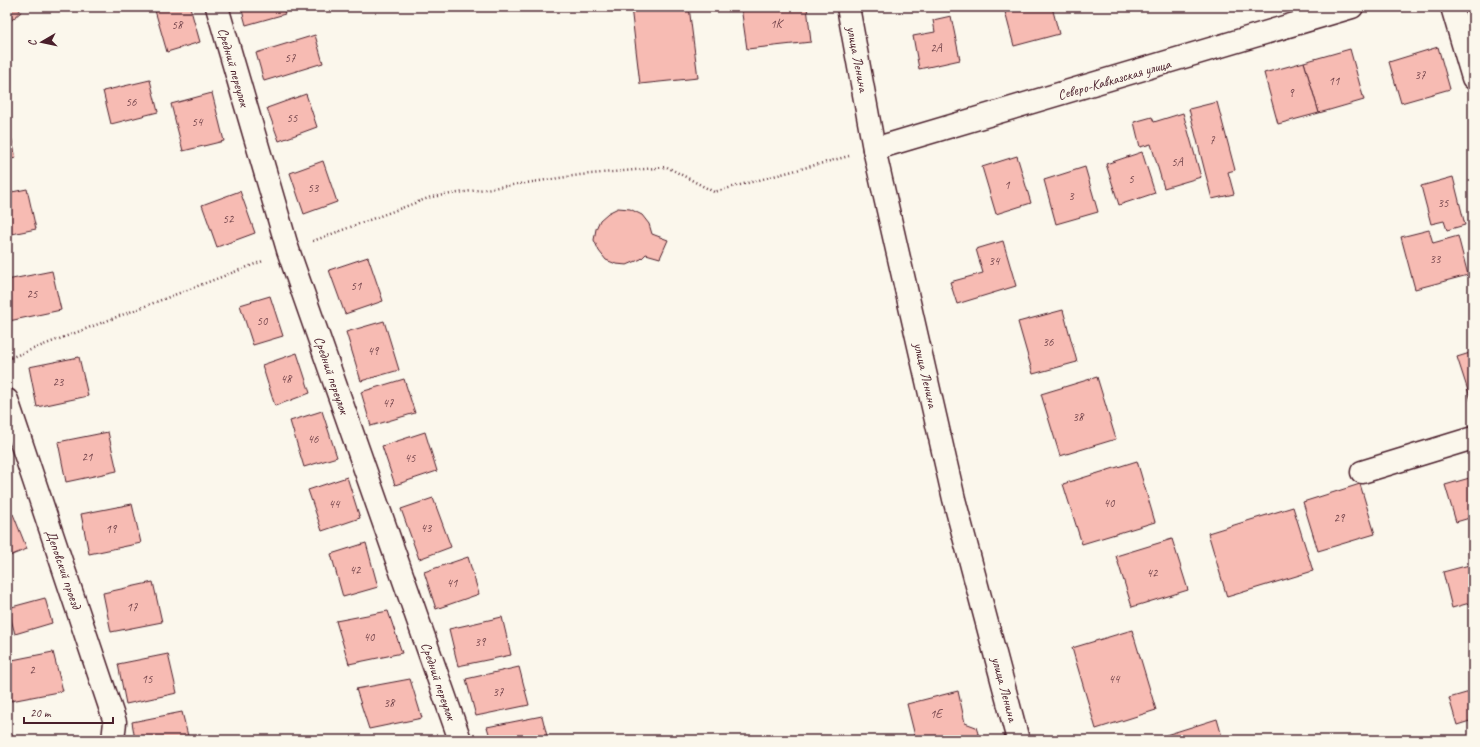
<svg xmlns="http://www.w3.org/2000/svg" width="1480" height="747" viewBox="0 0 1480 747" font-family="Caveat,sans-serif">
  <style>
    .building { fill: #f7bbb3; stroke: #4a1f2b }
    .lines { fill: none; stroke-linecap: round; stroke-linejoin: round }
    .minor-casing { stroke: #4a1f2b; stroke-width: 25 }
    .path { stroke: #4a1f2b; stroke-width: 2.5; stroke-dasharray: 1 3; stroke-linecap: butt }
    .minor { stroke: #fbf7ec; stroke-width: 22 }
    .labels { text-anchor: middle; stroke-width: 3; stroke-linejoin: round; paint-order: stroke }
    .number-label { font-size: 12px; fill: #75464d }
    .street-label { font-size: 14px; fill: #4a1f2b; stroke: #fbf7ec }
  </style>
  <rect width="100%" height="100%" fill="#fbf7ec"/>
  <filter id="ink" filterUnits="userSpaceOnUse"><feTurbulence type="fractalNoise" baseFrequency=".025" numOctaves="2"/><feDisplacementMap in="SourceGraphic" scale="8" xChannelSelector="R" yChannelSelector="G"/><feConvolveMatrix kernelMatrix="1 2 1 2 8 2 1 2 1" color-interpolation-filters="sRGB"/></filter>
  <g filter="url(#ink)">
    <g class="building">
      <path d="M 7,7 L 17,7 L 21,12 L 7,24 Z"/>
      <path d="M 154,7 L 190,7 L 200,42 L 167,52 Z"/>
      <path d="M 241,7 L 283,7 L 285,14 L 246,25 Z"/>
      <path d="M 631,7 L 689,7 L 698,78 L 640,84 Z"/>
      <path d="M 741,7 L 807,7 L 811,42 L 747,49 Z"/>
      <path d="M 1006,7 L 1052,7 L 1059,34 L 1014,46 L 1004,8 Z"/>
      <path d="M 951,16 L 960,60 L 919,69 L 913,36 L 935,32 L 933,20 Z"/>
      <path d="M 315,35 L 323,63 L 264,81 L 256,53 Z"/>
      <path d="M 1438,47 L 1450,89 L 1401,103 L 1389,62 Z"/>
      <path d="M 1350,49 L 1364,100 L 1319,113 L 1304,62 Z"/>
      <path d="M 1304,62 L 1319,113 L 1278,124 L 1264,73 Z"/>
      <path d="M 150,80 L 158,112 L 111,124 L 103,91 Z"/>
      <path d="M 212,93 L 224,141 L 183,151 L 171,104 Z"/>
      <path d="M 306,94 L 317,127 L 279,141 L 267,108 Z"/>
      <path d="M 1217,102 L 1235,170 L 1228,172 L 1234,194 L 1212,199 L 1189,109 Z"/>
      <path d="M 1183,113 L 1201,177 L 1164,188 L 1151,144 L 1140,147 L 1134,122 L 1152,117 L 1154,122 Z"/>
      <path d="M 7,119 L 16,158 L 7,160 Z"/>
      <path d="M 1142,152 L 1155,193 L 1119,205 L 1106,164 Z"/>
      <path d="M 1017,156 L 1031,203 L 996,214 L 982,167 Z"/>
      <path d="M 323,161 L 337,202 L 304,214 L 290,173 Z"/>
      <path d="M 1085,167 L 1098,212 L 1056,224 L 1044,180 Z"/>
      <path d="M 1453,177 L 1465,225 L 1447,230 L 1444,221 L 1431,224 L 1421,186 Z"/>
      <path d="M 27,189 L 36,229 L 7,235 L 7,193 Z"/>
      <path d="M 240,191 L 255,233 L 217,247 L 202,205 Z"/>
      <path d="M 618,208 L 630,209 L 642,215 L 649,224 L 652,234 L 668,240 L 660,258 L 646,254 L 641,259 L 627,265 L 616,264 L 606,260 L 599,251 L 594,240 L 596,229 L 600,220 L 608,213 Z"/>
      <path d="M 1429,230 L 1433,243 L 1458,236 L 1468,275 L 1415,289 L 1401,237 Z"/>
      <path d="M 1003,241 L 1016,286 L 957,304 L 950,282 L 983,273 L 976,249 Z"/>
      <path d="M 368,257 L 383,301 L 345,314 L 329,270 Z"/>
      <path d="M 52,271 L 61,310 L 9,321 L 7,308 L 7,280 Z"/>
      <path d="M 270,296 L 283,336 L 253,345 L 240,305 Z"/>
      <path d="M 1063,310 L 1077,362 L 1033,374 L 1018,322 Z"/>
      <path d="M 384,321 L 399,370 L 361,381 L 346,332 Z"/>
      <path d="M 1473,352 L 1473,403 L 1472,403 L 1457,357 Z"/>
      <path d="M 297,353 L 310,393 L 275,406 L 262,365 Z"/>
      <path d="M 79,357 L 88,396 L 37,407 L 29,367 Z"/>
      <path d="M 1097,377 L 1116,439 L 1060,456 L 1041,394 Z"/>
      <path d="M 404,379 L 415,413 L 371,426 L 361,392 Z"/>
      <path d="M 322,411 L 337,457 L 304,467 L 290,421 Z"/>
      <path d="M 108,432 L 117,471 L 66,482 L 58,442 Z"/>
      <path d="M 425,432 L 437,471 L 395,485 L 382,446 Z"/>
      <path d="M 1137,461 L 1155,522 L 1082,544 L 1063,484 Z"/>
      <path d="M 347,477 L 360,518 L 322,531 L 308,490 Z"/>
      <path d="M 1473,477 L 1473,517 L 1456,522 L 1445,485 Z"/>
      <path d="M 1360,484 L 1375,534 L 1318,551 L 1303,502 Z"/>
      <path d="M 433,498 L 451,547 L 419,559 L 401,509 Z"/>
      <path d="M 132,504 L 141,543 L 89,554 L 81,514 Z"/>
      <path d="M 1293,507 L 1313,571 L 1227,597 L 1208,533 Z"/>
      <path d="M 13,514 L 27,549 L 7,557 L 7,516 Z"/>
      <path d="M 1172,539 L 1188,590 L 1132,607 L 1116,556 Z"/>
      <path d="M 366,543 L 378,587 L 343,597 L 331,554 Z"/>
      <path d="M 468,557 L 479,594 L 436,609 L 424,572 Z"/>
      <path d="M 1473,564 L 1473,602 L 1452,608 L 1443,572 Z"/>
      <path d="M 153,582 L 162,622 L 111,632 L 103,593 Z"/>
      <path d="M 45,598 L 52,623 L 15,634 L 8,608 Z"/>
      <path d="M 388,611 L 402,653 L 349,664 L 336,621 Z"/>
      <path d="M 502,617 L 511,655 L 458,666 L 449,629 Z"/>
      <path d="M 1132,630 L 1156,710 L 1096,729 L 1072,648 Z"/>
      <path d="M 53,652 L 63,691 L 11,701 L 7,680 L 7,661 Z"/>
      <path d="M 168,654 L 177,693 L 126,704 L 118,664 Z"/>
      <path d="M 519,667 L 529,705 L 476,716 L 466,679 Z"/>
      <path d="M 410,679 L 422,718 L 369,729 L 356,689 Z"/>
      <path d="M 958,691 L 965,723 L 976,727 L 980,740 L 916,740 L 907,704 Z"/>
      <path d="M 1473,691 L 1473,720 L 1457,725 L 1449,698 Z"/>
      <path d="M 182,712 L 189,740 L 135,740 L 132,722 Z"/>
      <path d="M 542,716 L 548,740 L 491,740 L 487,727 Z"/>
      <path d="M 1217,719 L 1223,740 L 1168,740 L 1166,735 Z"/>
    </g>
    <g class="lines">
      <defs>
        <g id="minor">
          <path d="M 217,7 L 288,250 L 460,740"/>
          <path d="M 848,7 L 874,149 L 954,499 L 1018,740"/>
          <path d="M 1452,7 L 1473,78"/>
          <path d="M 874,149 L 1352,7"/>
          <path d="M 7,400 L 115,722 L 113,740"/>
          <path d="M 1362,472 L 1473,438"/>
        </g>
      </defs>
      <use href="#minor" class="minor-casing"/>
      <g class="path">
        <path d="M 313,241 L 431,197 L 580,175 L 667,167 L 714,192 L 849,156"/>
        <path d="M 7,359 L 263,261"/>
      </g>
      <use href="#minor" class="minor"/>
    </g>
  </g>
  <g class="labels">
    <g class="number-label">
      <text x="776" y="28">1К</text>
      <text x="177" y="29">58</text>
      <text x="936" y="52">2А</text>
      <text x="290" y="62">57</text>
      <text x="1420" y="79">37</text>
      <text x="1334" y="85">11</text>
      <text x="1291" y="97">9</text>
      <text x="131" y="106">56</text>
      <text x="292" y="122">55</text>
      <text x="197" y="126">54</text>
      <text x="1212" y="144">7</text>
      <text x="1177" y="166">5А</text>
      <text x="1131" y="183">5</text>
      <text x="1007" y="189">1</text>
      <text x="313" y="192">53</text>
      <text x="1071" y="200">3</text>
      <text x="1443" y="207">35</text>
      <text x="228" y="223">52</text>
      <text x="1435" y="263">33</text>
      <text x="994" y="265">34</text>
      <text x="356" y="290">51</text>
      <text x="32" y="298">25</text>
      <text x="262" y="325">50</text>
      <text x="1048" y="346">36</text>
      <text x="373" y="355">49</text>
      <text x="286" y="383">48</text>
      <text x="58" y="386">23</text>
      <text x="388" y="407">47</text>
      <text x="1078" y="421">38</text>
      <text x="313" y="443">46</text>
      <text x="87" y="461">21</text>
      <text x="410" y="462">45</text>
      <text x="1109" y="507">40</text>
      <text x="334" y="508">44</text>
      <text x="1339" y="522">29</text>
      <text x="426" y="532">43</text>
      <text x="111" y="533">19</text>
      <text x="355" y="574">42</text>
      <text x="1152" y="577">42</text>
      <text x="452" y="587">41</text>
      <text x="132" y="611">17</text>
      <text x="369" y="641">40</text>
      <text x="480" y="646">39</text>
      <text x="32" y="674">2</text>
      <text x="147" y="683">15</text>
      <text x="1114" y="683">44</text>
      <text x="498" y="696">37</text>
      <text x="389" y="707">38</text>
      <text x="936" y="718">1Е</text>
    </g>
    <g class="street-label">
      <text transform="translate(858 59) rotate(79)" y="5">улица Ленина</text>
      <text transform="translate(234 67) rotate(74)" y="5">Средний переулок</text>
      <text transform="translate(1114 79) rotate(-16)" y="5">Северо-Кавказская улица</text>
      <text transform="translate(332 375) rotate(71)" y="5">Средний переулок</text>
      <text transform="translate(926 375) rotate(77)" y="5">улица Ленина</text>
      <text transform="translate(64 569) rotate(71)" y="5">Деповский проезд</text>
      <text transform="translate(439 681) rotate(71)" y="5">Средний переулок</text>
      <text transform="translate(1005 689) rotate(75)" y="5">улица Ленина</text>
    </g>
  </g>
  <rect width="1480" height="747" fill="none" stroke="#fbf7ec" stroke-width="24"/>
  <rect x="12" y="12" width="1456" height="723" fill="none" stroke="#4a1f2b" stroke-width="1.5" filter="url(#ink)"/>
  <g transform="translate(42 42) rotate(261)" stroke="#fbf7ec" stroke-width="3" paint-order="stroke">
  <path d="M0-3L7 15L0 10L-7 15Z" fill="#4a1f2b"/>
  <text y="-6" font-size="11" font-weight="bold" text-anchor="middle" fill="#4a1f2b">С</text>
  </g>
  <path d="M24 717v6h89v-6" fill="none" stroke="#4a1f2b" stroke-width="2"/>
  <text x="30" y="717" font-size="12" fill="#4a1f2b" stroke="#fbf7ec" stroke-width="3" paint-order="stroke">20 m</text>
</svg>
